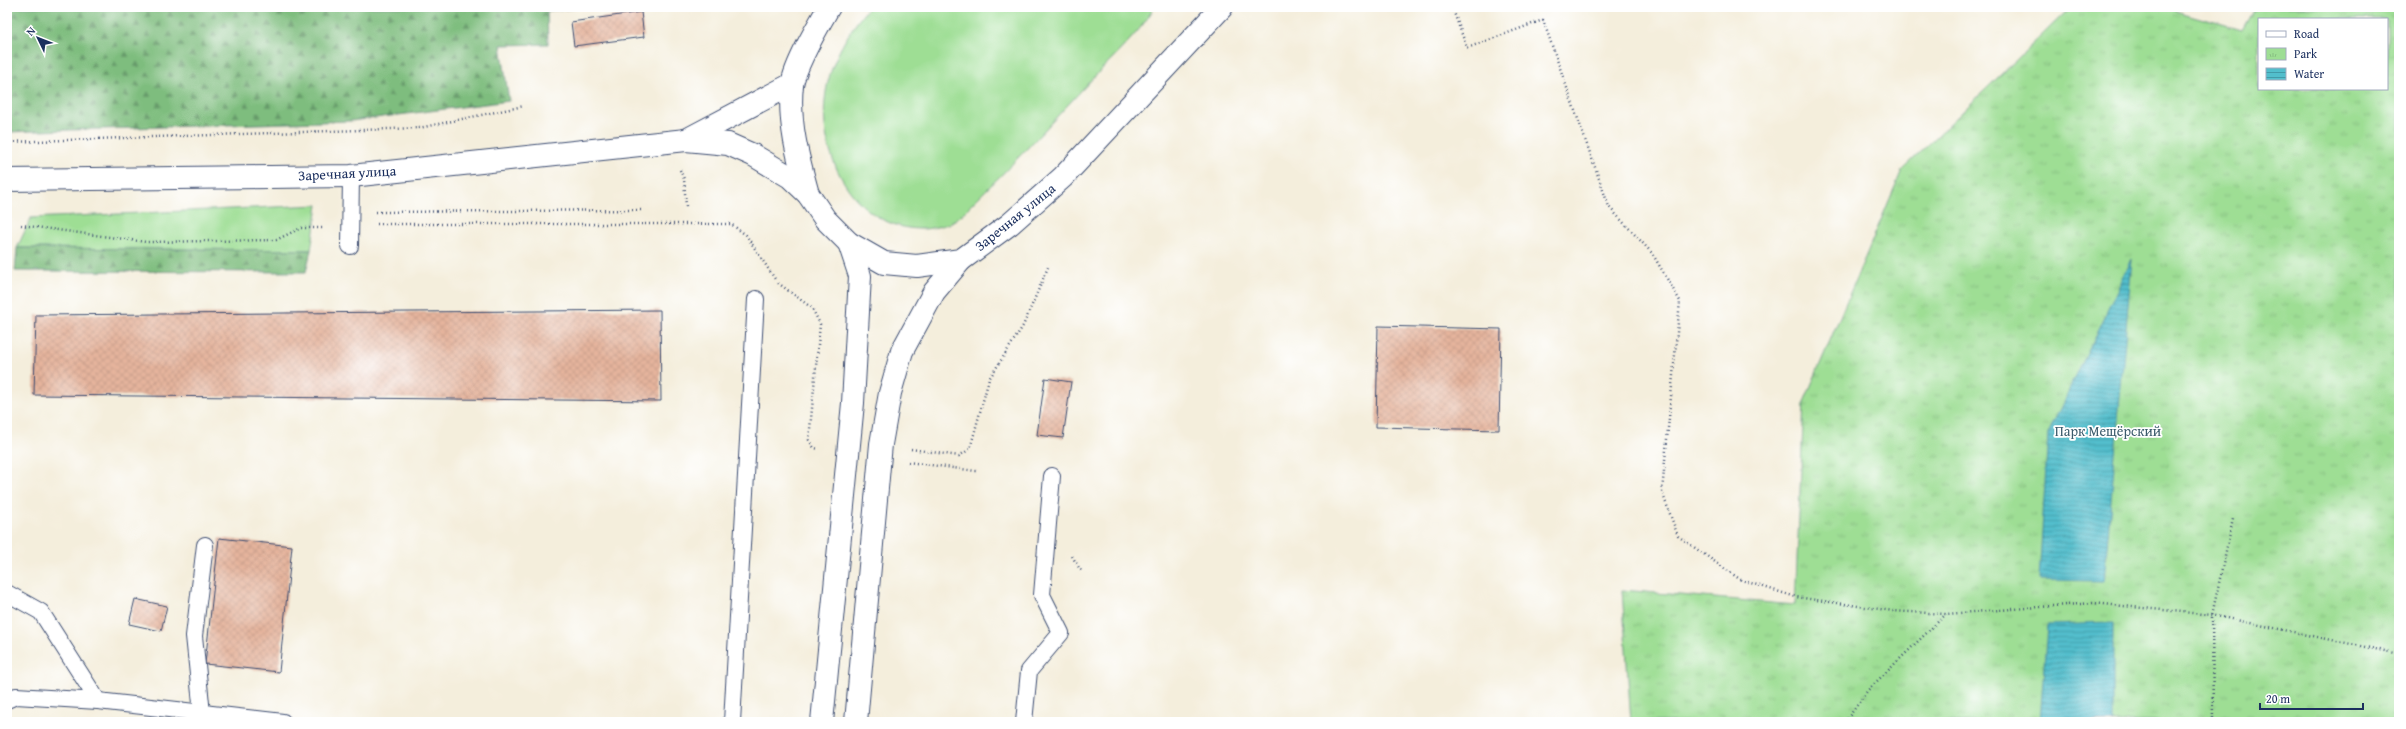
<svg xmlns="http://www.w3.org/2000/svg" width="2406" height="729" viewBox="0 0 2406 729" font-family="'Gentium Book Plus',serif">
  <style>
    .grass { fill: #9ede94; stroke: #5c8679 }
    .forest { fill: url(#forest-firs); stroke: #4c766e }
    .park { fill: url(#park-tufts); stroke: #5c8679; fill-rule: evenodd }
    .water { fill: url(#water-rules); stroke: #367695 }
    .building { fill: url(#building-cross-hatch) }
    .lines { fill: none; stroke-linecap: round; stroke-linejoin: round }
    .service-casing { stroke: #3c4c71; stroke-width: 18 }
    .tertiary-casing { stroke: #3c4c71; stroke-width: 24 }
    .path { stroke: #3c4c71; stroke-width: 2.5; stroke-dasharray: 1 3; stroke-linecap: butt }
    .service { stroke: #fff; stroke-width: 16 }
    .tertiary { stroke: #fff; stroke-width: 22 }
    .labels { text-anchor: middle; stroke-width: 3.5; stroke-linejoin: round; paint-order: stroke }
    .street-label { font-size: 14px; fill: #1b2f5e; stroke: #fff }
    .park-label { font-size: 14px; fill: #3c5b6c; stroke: #fff }
  </style>
  <defs>
    <pattern id="forest-firs" width="22" height="20" patternUnits="userSpaceOnUse"><rect width="22" height="20" fill="#7ebd7e"/><path d="M5 1l3.5 6h-7zM16 11l3.5 6h-7z" fill="#669a6a"/></pattern>
    <pattern id="park-tufts" width="24" height="20" patternUnits="userSpaceOnUse"><rect width="24" height="20" fill="#9ede94"/><path d="M3 7l-1-3M5 7V3M7 7l1-3M15 17l-1-3M17 17v-4M19 17l1-3" fill="none" stroke="#88bf82"/></pattern>
    <pattern id="water-rules" width="6" height="5" patternUnits="userSpaceOnUse"><rect width="6" height="5" fill="#52becc"/><path d="M0 2.5h6" fill="none" stroke="#439ba9"/></pattern>
    <pattern id="building-cross-hatch" width="8" height="8" patternUnits="userSpaceOnUse"><rect width="8" height="8" fill="#e5b49c"/><path d="M0 0l8 8M0 8l8-8" fill="none" stroke="#c49b89"/></pattern>
  </defs>
  <rect width="100%" height="100%" fill="#fff"/>
  <filter id="ink" filterUnits="userSpaceOnUse"><feTurbulence type="fractalNoise" baseFrequency=".025" numOctaves="2"/><feDisplacementMap in="SourceGraphic" scale="8" xChannelSelector="R" yChannelSelector="G"/><feConvolveMatrix kernelMatrix="1 2 1 2 8 2 1 2 1" color-interpolation-filters="sRGB"/></filter>
  <filter id="wash" filterUnits="userSpaceOnUse"><feTurbulence type="fractalNoise" baseFrequency=".012" numOctaves="4" result="noise"/><feDisplacementMap in="SourceGraphic" scale="16" xChannelSelector="R" yChannelSelector="G"/><feGaussianBlur stdDeviation="0.9" result="paint"/><feColorMatrix in="noise" values="0 0 0 0 0 0 0 0 0 0 0 0 0 0 0 0 0 1.4 0 .05"/><feComposite in="paint" operator="in"/></filter>
  <g filter="url(#wash)">
    <rect width="100%" height="100%" fill="#f4eedc"/>
    <g class="grass">
      <path d="M 869,7 L 1154,7 C 1143,30 1112,58 1094,77 C 1056,117 1019,159 979,197 C 971,204 961,217 952,222 C 945,226 929,229 922,229 C 856,229 819,158 825,100 C 828,65 847,33 869,7 Z"/>
      <path d="M 318,205 L 311,250 L 17,248 L 31,218 Z"/>
    </g>
    <g class="forest">
      <path d="M 7,7 L 595,7 L 547,11 L 548,44 L 501,45 L 509,101 L 351,121 L 7,132 Z"/>
      <path d="M 17,248 L 311,250 L 306,272 L 15,271 Z"/>
    </g>
    <path class="park" d="M 2071,7 L 2162,7 L 2242,30 L 2255,7 L 2399,7 L 2399,722 L 1631,722 L 1622,590 L 1795,605 L 1804,402 L 1902,170 ZM 2259,19 L 2387,19 L 2387,89 L 2259,89 Z"/>
    <g class="water">
      <path d="M 2132,259 L 2104,581 L 2039,580 L 2048,434 Z"/>
      <path d="M 2113,623 L 2113,722 L 2040,722 L 2047,625 Z"/>
    </g>
    <g id="blocks">
      <g class="building">
        <path d="M 641,12 L 644,37 L 574,46 L 571,22 Z"/>
        <path d="M 660,310 L 661,401 L 34,395 L 36,315 Z"/>
        <path d="M 1378,326 L 1501,329 L 1499,430 L 1376,427 Z"/>
        <path d="M 1045,378 L 1071,382 L 1063,438 L 1037,435 Z"/>
        <path d="M 219,538 L 292,546 L 279,672 L 205,664 Z"/>
        <path d="M 135,599 L 167,606 L 161,631 L 129,624 Z"/>
      </g>
    </g>
  </g>
  <g filter="url(#ink)">
    <use href="#blocks" fill-opacity="0" stroke="#3c4c71" stroke-width="1"/>
    <g class="lines">
      <defs>
        <g id="service">
          <path d="M 350,246 L 351,176"/>
          <path d="M 7,593 L 41,612 L 98,701 L 283,722"/>
          <path d="M 7,700 L 16,696 L 98,701"/>
          <path d="M 202,713 L 194,636 L 205,545"/>
          <path d="M 732,722 L 756,299"/>
          <path d="M 1024,722 L 1029,671 L 1061,633 L 1042,595 L 1052,476"/>
        </g>
        <g id="tertiary">
          <path d="M 686,140 L 792,84"/>
          <path d="M 7,180 L 351,176 L 686,140 L 728,144 L 753,155 L 790,177 L 808,194 L 825,219 L 849,243 L 884,263 L 917,266 L 961,260 L 1010,224 L 1063,177 L 1222,7"/>
          <path d="M 808,194 C 798,158 788,122 792,85 C 795,65 818,26 829,7"/>
          <path d="M 822,722 L 853,403 L 860,276 L 849,243"/>
          <path d="M 856,722 L 881,444 L 890,393 L 902,351 L 934,292 L 961,260"/>
        </g>
      </defs>
      <use href="#service" class="service-casing"/>
      <use href="#tertiary" class="tertiary-casing"/>
      <g class="path">
        <path d="M 1452,7 L 1467,48 L 1543,20 L 1609,207 L 1652,253 L 1680,301 L 1662,492 L 1678,536 L 1741,580 L 1796,597 L 1893,611 L 1946,614 L 2093,603 L 2212,615 L 2399,654"/>
        <path d="M 7,142 L 419,128 L 524,106"/>
        <path d="M 680,170 L 684,179 L 686,207"/>
        <path d="M 376,212 L 641,210"/>
        <path d="M 377,224 L 731,224 L 746,235 L 775,279"/>
        <path d="M 21,225 L 146,242 L 276,240 L 301,228 L 324,228"/>
        <path d="M 778,283 L 812,308 L 820,324 L 809,440 L 814,448 L 819,449"/>
        <path d="M 911,449 L 959,456 L 970,449 L 989,379 L 1023,326 L 1049,265"/>
        <path d="M 908,462 L 976,471"/>
        <path d="M 1072,556 L 1081,571"/>
        <path d="M 1845,722 L 1868,690 L 1946,614"/>
        <path d="M 2213,722 L 2212,615 L 2233,519"/>
      </g>
      <use href="#service" class="service"/>
      <use href="#tertiary" class="tertiary"/>
    </g>
  </g>
  <g class="labels">
    <g class="street-label">
      <text transform="translate(347 173) rotate(-3)" y="5">Заречная улица</text>
      <text transform="translate(1015 217) rotate(-39)" y="5">Заречная улица</text>
    </g>
    <g class="park-label">
      <text x="2108" y="436">Парк Мещёрский</text>
    </g>
  </g>
  <rect width="2406" height="729" fill="none" stroke="#fff" stroke-width="24"/>
  <rect x="2258" y="18" width="130" height="72" fill="#ffffff" stroke="#a4acbf"/>
  <rect x="2266" y="31" width="20" height="6" fill="#ffffff" stroke="#a4acbf"/>
  <text x="2294" y="38" font-size="12" fill="#1b2f5e">Road</text>
  <rect x="2266" y="48" width="20" height="12" fill="url(#park-tufts)" stroke="#a4acbf"/>
  <text x="2294" y="58" font-size="12" fill="#1b2f5e">Park</text>
  <rect x="2266" y="68" width="20" height="12" fill="url(#water-rules)" stroke="#a4acbf"/>
  <text x="2294" y="78" font-size="12" fill="#1b2f5e">Water</text>
  <g transform="translate(38 38) rotate(313)" stroke="#ffffff" stroke-width="3" paint-order="stroke">
  <path d="M0-3L7 15L0 10L-7 15Z" fill="#1b2f5e"/>
  <text y="-6" font-size="11" font-weight="bold" text-anchor="middle" fill="#1b2f5e">N</text>
  </g>
  <path d="M2260 703v6h103v-6" fill="none" stroke="#1b2f5e" stroke-width="2"/>
  <text x="2266" y="703" font-size="12" fill="#1b2f5e" stroke="#ffffff" stroke-width="3" paint-order="stroke">20 m</text>
</svg>
